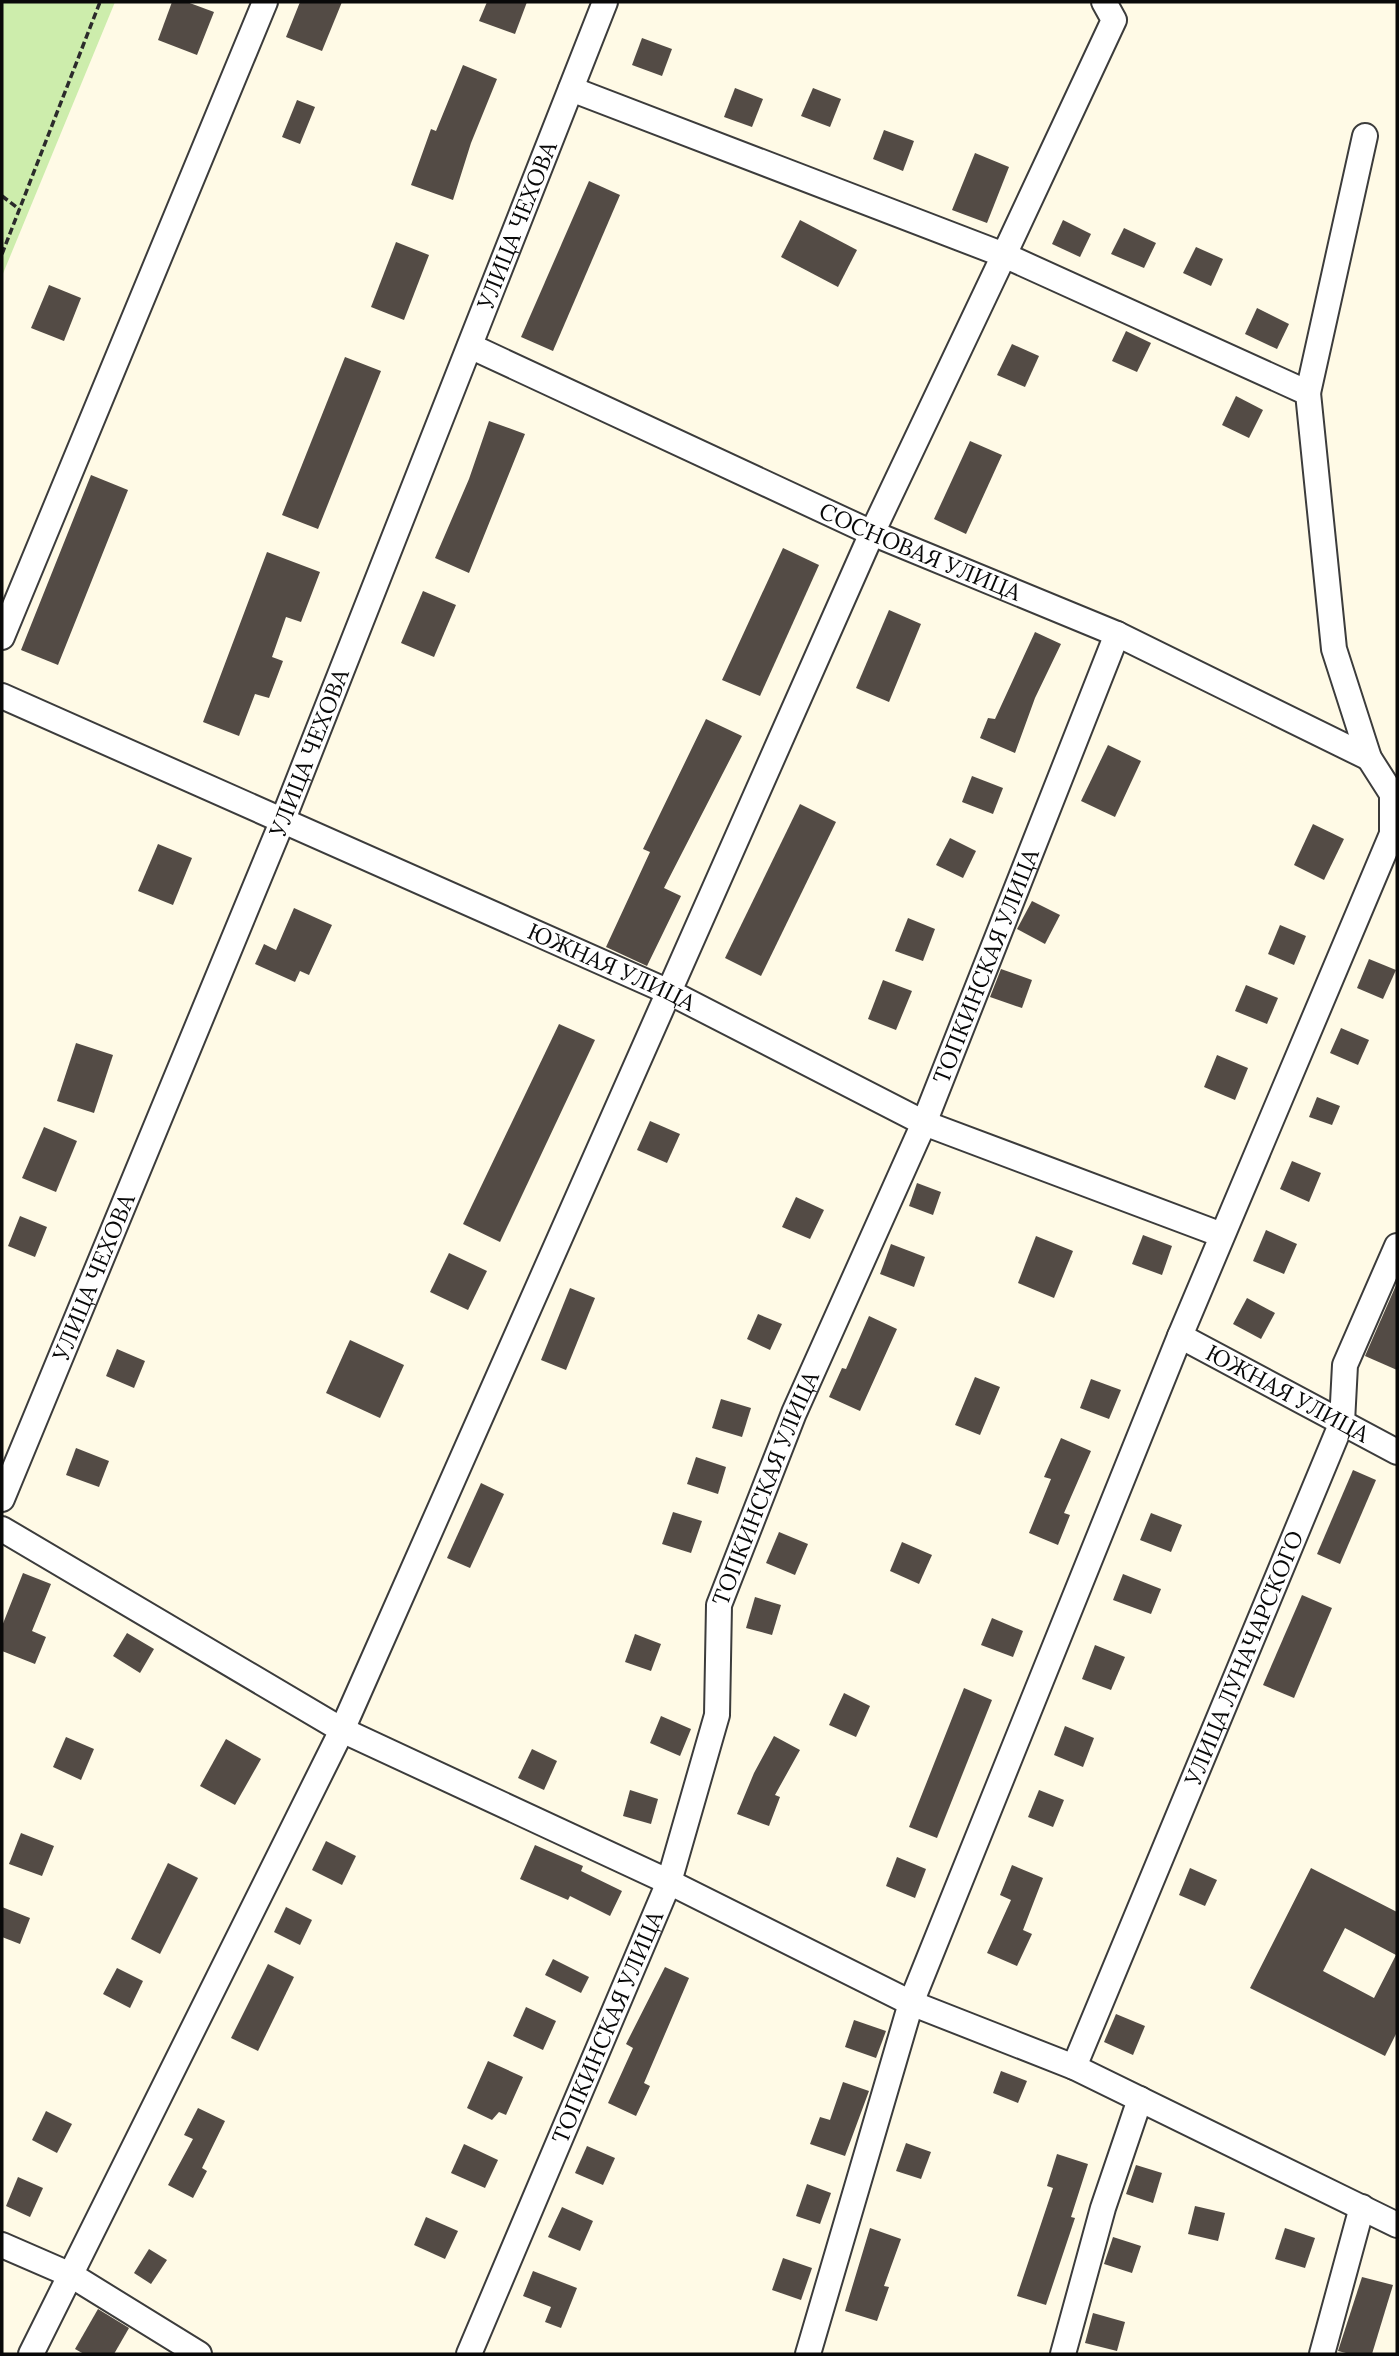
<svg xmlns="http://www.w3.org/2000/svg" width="1399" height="2356" viewBox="0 0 1399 2356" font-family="Lora,serif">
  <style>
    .green { fill: #cdedac }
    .building { fill: #534b45; fill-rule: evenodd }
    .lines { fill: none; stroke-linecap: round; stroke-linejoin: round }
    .minor-casing { stroke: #3c3c3c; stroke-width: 28 }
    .path { stroke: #2b2b2b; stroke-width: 3.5; stroke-dasharray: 7 3.5; stroke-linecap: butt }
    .minor { stroke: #fff; stroke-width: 24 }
    .labels { text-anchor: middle; stroke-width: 7; stroke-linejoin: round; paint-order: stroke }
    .street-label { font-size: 23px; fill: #090909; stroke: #fff }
  </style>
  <rect width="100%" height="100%" fill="#fffae6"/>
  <path class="green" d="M 2,2 L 115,2 L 2,276 Z"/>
  <g class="building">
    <path d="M 172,2 L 187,2 L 214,12 L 197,55 L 158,40 Z"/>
    <path d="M 300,2 L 342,2 L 322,51 L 286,37 Z"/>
    <path d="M 487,2 L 527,2 L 515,34 L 479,21 Z"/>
    <path d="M 642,38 L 672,49 L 662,76 L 632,65 Z"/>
    <path d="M 463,65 L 497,79 L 471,143 L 453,200 L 411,185 L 431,129 L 436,131 Z"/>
    <path d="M 735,88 L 763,99 L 752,127 L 724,117 Z"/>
    <path d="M 813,88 L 841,99 L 830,127 L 801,116 Z"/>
    <path d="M 297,100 L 315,107 L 300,144 L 282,137 Z"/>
    <path d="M 884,130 L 914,141 L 903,171 L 873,159 Z"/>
    <path d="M 975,153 L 1009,167 L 987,223 L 952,210 Z"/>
    <path d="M 589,181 L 620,195 L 553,351 L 521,337 Z"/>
    <path d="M 800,220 L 857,250 L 838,287 L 781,257 Z"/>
    <path d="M 1063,220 L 1091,234 L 1080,257 L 1052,244 Z"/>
    <path d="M 1124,228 L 1156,243 L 1144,268 L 1111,254 Z"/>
    <path d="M 396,242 L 429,255 L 404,320 L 371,307 Z"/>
    <path d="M 1196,247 L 1223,259 L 1211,286 L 1183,273 Z"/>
    <path d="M 49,285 L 81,298 L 64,341 L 31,328 Z"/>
    <path d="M 1257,308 L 1289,324 L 1277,349 L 1245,334 Z"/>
    <path d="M 1126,331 L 1151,343 L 1137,372 L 1112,361 Z"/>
    <path d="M 1012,344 L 1039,356 L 1025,387 L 997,375 Z"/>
    <path d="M 345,357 L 381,371 L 318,529 L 282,515 Z"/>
    <path d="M 1236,396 L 1263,410 L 1249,438 L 1222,425 Z"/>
    <path d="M 489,421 L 525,434 L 469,573 L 435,558 L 469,479 Z"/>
    <path d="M 970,441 L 1002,455 L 966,534 L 934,519 Z"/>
    <path d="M 91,475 L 128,490 L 58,665 L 21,650 Z"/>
    <path d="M 783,548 L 819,565 L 760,696 L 722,680 Z"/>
    <path d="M 267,552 L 320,572 L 301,622 L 286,617 L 272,657 L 283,661 L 269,698 L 255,694 L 239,736 L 203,722 Z"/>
    <path d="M 423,591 L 456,605 L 434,657 L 401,643 Z"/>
    <path d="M 889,610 L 921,624 L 889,702 L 856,688 Z"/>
    <path d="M 1035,632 L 1061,644 L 1035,698 L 1015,753 L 980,738 L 988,718 L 995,719 Z"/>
    <path d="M 706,719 L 742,736 L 664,888 L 681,896 L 647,966 L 606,947 L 650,852 L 643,849 Z"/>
    <path d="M 1108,745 L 1141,761 L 1115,817 L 1081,801 Z"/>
    <path d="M 972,776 L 1003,788 L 993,814 L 962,802 Z"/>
    <path d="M 800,804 L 836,822 L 761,976 L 725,958 Z"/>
    <path d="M 1313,824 L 1344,839 L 1324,880 L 1294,865 Z"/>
    <path d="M 950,838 L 976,851 L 963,878 L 936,865 Z"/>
    <path d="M 158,844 L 192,858 L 173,905 L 138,891 Z"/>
    <path d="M 1032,901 L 1060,915 L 1045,944 L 1017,929 Z"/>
    <path d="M 294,908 L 332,925 L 309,975 L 300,971 L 295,982 L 255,964 L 264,944 L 276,950 Z"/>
    <path d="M 908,918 L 935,929 L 923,961 L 895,951 Z"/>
    <path d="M 1280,925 L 1306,936 L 1294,965 L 1268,954 Z"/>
    <path d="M 1369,959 L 1396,970 L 1383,999 L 1357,988 Z"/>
    <path d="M 1001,969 L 1032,980 L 1022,1008 L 990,997 Z"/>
    <path d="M 883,980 L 912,991 L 896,1030 L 868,1019 Z"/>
    <path d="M 1246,985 L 1278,998 L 1267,1024 L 1235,1011 Z"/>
    <path d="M 559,1024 L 595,1040 L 500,1242 L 463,1224 Z"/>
    <path d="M 1341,1028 L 1369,1040 L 1358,1065 L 1330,1053 Z"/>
    <path d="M 76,1043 L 113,1055 L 94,1113 L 57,1101 Z"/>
    <path d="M 1217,1055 L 1248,1068 L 1235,1100 L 1204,1087 Z"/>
    <path d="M 1317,1097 L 1340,1106 L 1332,1125 L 1309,1117 Z"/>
    <path d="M 650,1121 L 680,1134 L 667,1163 L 637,1150 Z"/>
    <path d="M 44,1127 L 77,1141 L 56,1192 L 22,1178 Z"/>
    <path d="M 1292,1161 L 1321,1173 L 1309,1202 L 1280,1189 Z"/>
    <path d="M 917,1183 L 941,1192 L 933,1215 L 909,1206 Z"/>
    <path d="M 796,1197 L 824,1210 L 810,1239 L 782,1227 Z"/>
    <path d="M 20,1216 L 47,1227 L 35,1257 L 8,1246 Z"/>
    <path d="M 1266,1230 L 1297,1244 L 1284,1274 L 1253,1261 Z"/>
    <path d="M 1143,1235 L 1172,1246 L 1162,1275 L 1132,1264 Z"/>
    <path d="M 1036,1236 L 1073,1251 L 1054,1298 L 1018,1283 Z"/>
    <path d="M 891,1244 L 925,1257 L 914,1287 L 880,1274 Z"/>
    <path d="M 449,1253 L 487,1271 L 468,1310 L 430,1292 Z"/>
    <path d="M 1397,1283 L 1397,1370 L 1365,1356 Z"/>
    <path d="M 570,1288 L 595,1298 L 566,1370 L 541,1360 Z"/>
    <path d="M 1247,1298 L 1275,1313 L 1261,1339 L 1233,1324 Z"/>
    <path d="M 758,1314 L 782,1324 L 770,1350 L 747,1339 Z"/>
    <path d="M 869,1316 L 897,1329 L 860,1411 L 829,1397 L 842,1368 L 846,1369 Z"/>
    <path d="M 350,1340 L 404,1365 L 380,1418 L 326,1393 Z"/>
    <path d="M 117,1349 L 145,1361 L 134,1388 L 106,1376 Z"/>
    <path d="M 975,1377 L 1000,1387 L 980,1435 L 955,1425 Z"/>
    <path d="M 1091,1379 L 1121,1390 L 1109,1419 L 1080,1408 Z"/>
    <path d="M 721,1399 L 751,1408 L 742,1437 L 712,1428 Z"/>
    <path d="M 1061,1438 L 1091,1451 L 1064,1513 L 1070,1515 L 1058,1545 L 1029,1533 L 1051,1479 L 1044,1477 Z"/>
    <path d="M 76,1448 L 109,1461 L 99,1487 L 66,1475 Z"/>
    <path d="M 696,1457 L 726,1467 L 718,1494 L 687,1484 Z"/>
    <path d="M 1353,1470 L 1376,1480 L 1340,1564 L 1317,1554 Z"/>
    <path d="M 481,1483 L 504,1494 L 470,1568 L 447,1558 Z"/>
    <path d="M 673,1512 L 702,1521 L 691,1553 L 662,1544 Z"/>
    <path d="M 1151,1513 L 1182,1525 L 1171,1552 L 1140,1540 Z"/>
    <path d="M 779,1532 L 808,1544 L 795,1575 L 766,1563 Z"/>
    <path d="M 902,1542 L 932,1555 L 919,1584 L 890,1571 Z"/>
    <path d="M 23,1573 L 51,1584 L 32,1631 L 46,1637 L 35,1664 L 2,1651 L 2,1626 Z"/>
    <path d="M 1123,1574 L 1161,1589 L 1151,1614 L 1113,1600 Z"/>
    <path d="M 1302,1595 L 1332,1608 L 1294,1698 L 1263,1685 Z"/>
    <path d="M 755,1597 L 781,1605 L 772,1635 L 746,1628 Z"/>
    <path d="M 992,1618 L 1023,1631 L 1013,1657 L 981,1645 Z"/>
    <path d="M 127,1633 L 154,1649 L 140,1673 L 113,1656 Z"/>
    <path d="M 635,1634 L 661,1644 L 651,1671 L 625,1662 Z"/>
    <path d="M 1095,1645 L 1125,1657 L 1111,1690 L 1082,1679 Z"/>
    <path d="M 964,1688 L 992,1700 L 937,1838 L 909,1827 Z"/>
    <path d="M 844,1693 L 870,1706 L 856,1737 L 829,1725 Z"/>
    <path d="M 661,1716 L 691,1729 L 680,1756 L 650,1743 Z"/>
    <path d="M 1065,1726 L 1094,1738 L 1083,1767 L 1054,1755 Z"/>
    <path d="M 774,1736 L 800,1750 L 775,1795 L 780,1797 L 769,1826 L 737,1814 L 754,1773 Z"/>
    <path d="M 66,1737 L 94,1749 L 81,1780 L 53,1767 Z"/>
    <path d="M 226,1739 L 261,1759 L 235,1805 L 200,1786 Z"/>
    <path d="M 532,1749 L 557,1761 L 544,1790 L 518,1778 Z"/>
    <path d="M 630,1790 L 658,1799 L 651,1824 L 623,1816 Z"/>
    <path d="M 1039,1790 L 1064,1800 L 1053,1827 L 1028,1817 Z"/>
    <path d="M 21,1833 L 54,1846 L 42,1876 L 9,1864 Z"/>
    <path d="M 326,1841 L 356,1856 L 342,1885 L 312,1870 Z"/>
    <path d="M 535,1845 L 583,1866 L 581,1871 L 622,1891 L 610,1916 L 570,1896 L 568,1900 L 520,1879 Z"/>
    <path d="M 897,1857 L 926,1869 L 915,1898 L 886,1886 Z"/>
    <path d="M 168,1863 L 198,1878 L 160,1954 L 131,1939 Z"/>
    <path d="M 1012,1865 L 1043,1878 L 1023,1930 L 1032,1934 L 1017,1966 L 987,1953 L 1011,1900 L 1000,1895 Z"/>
    <path d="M 1190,1868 L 1217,1880 L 1205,1906 L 1179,1895 Z"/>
    <path d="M 1311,1868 L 1397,1912 L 1397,2032 L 1385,2056 L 1250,1988 ZM 1345,1928 L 1396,1955 L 1374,1998 L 1323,1971 Z"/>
    <path d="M 2,1907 L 30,1918 L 20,1944 L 2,1937 Z"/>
    <path d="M 286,1907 L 312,1920 L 300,1945 L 274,1932 Z"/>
    <path d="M 553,1959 L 589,1977 L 581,1993 L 545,1975 Z"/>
    <path d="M 268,1964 L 294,1977 L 258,2051 L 231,2038 Z"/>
    <path d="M 665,1967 L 689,1978 L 644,2083 L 650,2086 L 636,2116 L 608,2103 L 633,2048 L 626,2044 Z"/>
    <path d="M 117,1968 L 143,1981 L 130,2008 L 103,1994 Z"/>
    <path d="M 526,2007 L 556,2021 L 543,2050 L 513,2036 Z"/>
    <path d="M 1116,2014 L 1145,2026 L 1133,2055 L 1104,2042 Z"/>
    <path d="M 854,2020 L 886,2031 L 876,2058 L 845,2047 Z"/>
    <path d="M 488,2061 L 523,2077 L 506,2115 L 499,2112 L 492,2120 L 467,2108 Z"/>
    <path d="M 1001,2071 L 1027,2081 L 1018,2103 L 993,2093 Z"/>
    <path d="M 843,2082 L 869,2091 L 845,2156 L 810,2144 L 820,2117 L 830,2120 Z"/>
    <path d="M 198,2108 L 225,2121 L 202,2168 L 207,2171 L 193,2198 L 168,2185 L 193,2139 L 184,2135 Z"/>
    <path d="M 46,2111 L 72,2124 L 57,2153 L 32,2140 Z"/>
    <path d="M 906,2143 L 931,2152 L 921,2179 L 896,2171 Z"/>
    <path d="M 464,2144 L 498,2160 L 485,2188 L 451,2173 Z"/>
    <path d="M 587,2146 L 615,2158 L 603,2185 L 575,2173 Z"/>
    <path d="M 1057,2154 L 1088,2164 L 1071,2217 L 1075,2218 L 1046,2305 L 1017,2296 L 1053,2188 L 1047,2186 Z"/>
    <path d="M 1136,2165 L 1162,2173 L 1153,2203 L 1126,2194 Z"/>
    <path d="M 18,2177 L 43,2188 L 30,2217 L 6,2206 Z"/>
    <path d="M 807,2184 L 831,2193 L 820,2224 L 796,2216 Z"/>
    <path d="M 1195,2206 L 1225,2213 L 1218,2241 L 1188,2234 Z"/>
    <path d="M 562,2207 L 593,2221 L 580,2251 L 548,2237 Z"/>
    <path d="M 426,2217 L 458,2231 L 445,2259 L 414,2245 Z"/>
    <path d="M 870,2228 L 901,2239 L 884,2286 L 889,2287 L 877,2321 L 845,2311 Z"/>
    <path d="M 1285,2228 L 1315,2238 L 1305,2268 L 1275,2259 Z"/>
    <path d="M 1113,2237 L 1141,2246 L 1132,2273 L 1104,2264 Z"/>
    <path d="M 149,2249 L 167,2260 L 151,2284 L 134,2273 Z"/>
    <path d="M 783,2258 L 812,2268 L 801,2300 L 772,2290 Z"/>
    <path d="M 533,2271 L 577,2288 L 561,2328 L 545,2322 L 551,2307 L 523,2296 Z"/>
    <path d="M 1362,2277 L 1393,2285 L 1372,2354 L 1350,2354 L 1338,2351 Z"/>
    <path d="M 98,2309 L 129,2328 L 114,2354 L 84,2354 L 75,2349 Z"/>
    <path d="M 1093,2313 L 1125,2322 L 1117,2351 L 1085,2343 Z"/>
  </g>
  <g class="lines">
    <defs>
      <g id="minor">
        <path id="s1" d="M 470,346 L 872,533 L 1117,634 L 1369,758"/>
        <path d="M 1308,393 L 1365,136"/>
        <path d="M 2,637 L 265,2"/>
        <path id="s2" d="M 2,696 L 669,992 L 924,1123 L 1222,1235"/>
        <path id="s3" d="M 1180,1336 L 1397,1452"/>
        <path id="s4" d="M 2,1499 L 282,822 L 605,2"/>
        <path d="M 2,1529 L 342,1730 L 669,1882 L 911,2003 L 1074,2067 L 1397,2225"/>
        <path id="s5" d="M 1074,2067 L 1342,1422 L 1345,1365 L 1397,1246"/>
        <path d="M 2,2245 L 71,2275 L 199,2354"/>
        <path d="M 31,2354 L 342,1730 L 872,533 L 1004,255 L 571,89"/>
        <path id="s6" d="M 469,2354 L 669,1882 L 717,1715 L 719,1605 L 794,1413 L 924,1123 L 1117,634"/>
        <path d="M 808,2354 L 911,2003 L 1180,1336 L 1392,834 L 1392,794 L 1369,758 L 1334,649 L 1308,393 L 1004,255 L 1114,20 L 1104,2"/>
        <path d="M 1063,2354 L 1103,2208 L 1140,2099"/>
        <path d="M 1322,2354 L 1362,2207"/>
      </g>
    </defs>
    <use href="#minor" class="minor-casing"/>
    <g class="path">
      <path d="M 2,196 L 19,209"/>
      <path d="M 2,254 L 100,2"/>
    </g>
    <use href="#minor" class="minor"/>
  </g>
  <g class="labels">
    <g class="street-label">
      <text dy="8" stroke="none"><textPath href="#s4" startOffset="1374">УЛИЦА ЧЕХОВА</textPath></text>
      <text dy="8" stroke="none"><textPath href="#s1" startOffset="495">СОСНОВАЯ УЛИЦА</textPath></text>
      <text dy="8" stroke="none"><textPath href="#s4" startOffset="807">УЛИЦА ЧЕХОВА</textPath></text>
      <text dy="8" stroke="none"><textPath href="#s6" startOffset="1489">ТОПКИНСКАЯ УЛИЦА</textPath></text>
      <text dy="8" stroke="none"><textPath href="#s2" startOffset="667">ЮЖНАЯ УЛИЦА</textPath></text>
      <text dy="8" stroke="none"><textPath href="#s4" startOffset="240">УЛИЦА ЧЕХОВА</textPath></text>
      <text dy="8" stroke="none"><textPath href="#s3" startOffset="122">ЮЖНАЯ УЛИЦА</textPath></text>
      <text dy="8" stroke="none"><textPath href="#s6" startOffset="922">ТОПКИНСКАЯ УЛИЦА</textPath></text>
      <text dy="8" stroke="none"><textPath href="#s5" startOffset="443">УЛИЦА ЛУНАЧАРСКОГО</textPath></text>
      <text dy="8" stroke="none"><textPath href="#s6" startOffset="355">ТОПКИНСКАЯ УЛИЦА</textPath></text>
    </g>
  </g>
  <rect width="1399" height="2356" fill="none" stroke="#090909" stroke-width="7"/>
</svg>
